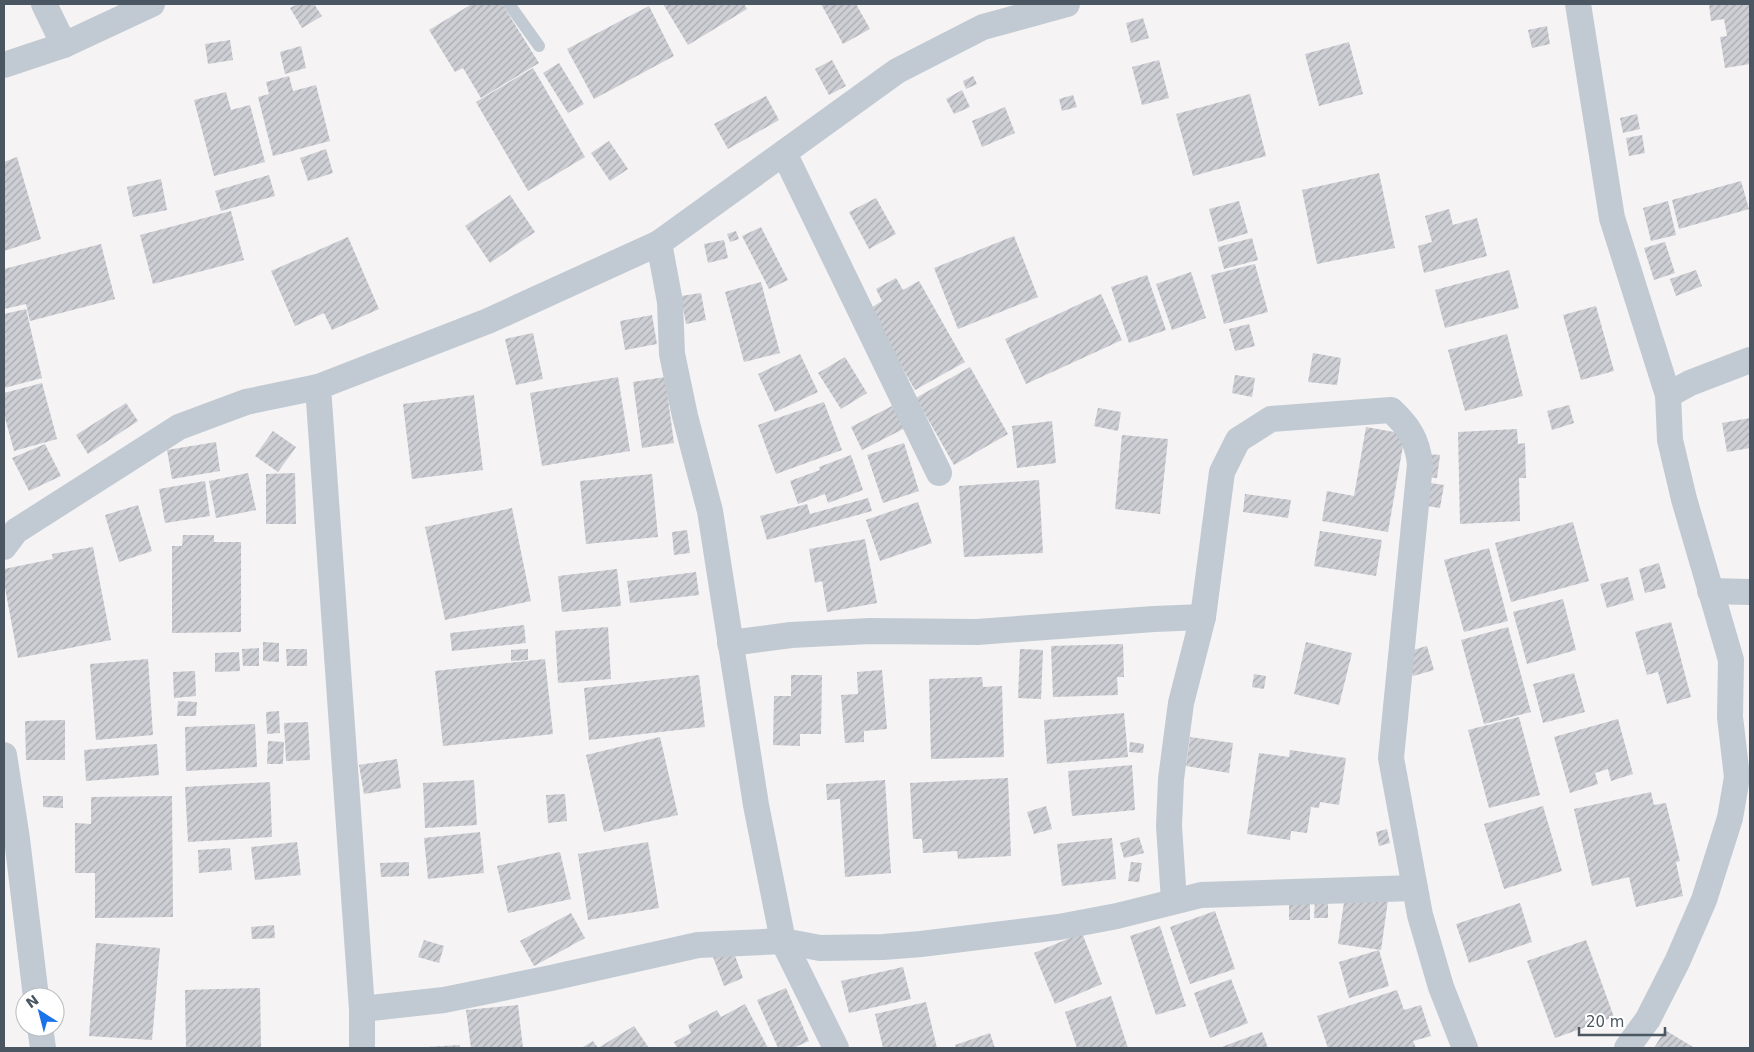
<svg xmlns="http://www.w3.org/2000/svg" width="1754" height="1052" viewBox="0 0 1754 1052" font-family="'DejaVu Sans',sans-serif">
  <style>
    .building { fill: url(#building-hatch) }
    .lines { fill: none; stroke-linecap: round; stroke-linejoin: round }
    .lane { stroke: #c1cad2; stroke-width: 12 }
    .street { stroke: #c1cad2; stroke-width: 26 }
  </style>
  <defs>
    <pattern id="building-hatch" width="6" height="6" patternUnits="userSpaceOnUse" patternTransform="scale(1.25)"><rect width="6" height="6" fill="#cdcfd5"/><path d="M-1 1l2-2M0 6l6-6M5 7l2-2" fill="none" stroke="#a8abb0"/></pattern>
  </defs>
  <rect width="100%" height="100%" fill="#f5f3f3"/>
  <g class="building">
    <path d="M 298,4 L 314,4 L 322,16 L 302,28 L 290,8 Z"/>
    <path d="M 472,4 L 502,4 L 539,63 L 481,98 L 463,68 L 455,72 L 429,30 Z"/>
    <path d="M 663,4 L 744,4 L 747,9 L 688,45 Z"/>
    <path d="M 821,4 L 856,4 L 870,29 L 843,44 Z"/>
    <path d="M 1709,4 L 1750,4 L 1750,64 L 1725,68 L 1720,37 L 1727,36 L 1724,19 L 1711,21 Z"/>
    <path d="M 649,6 L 674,56 L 594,99 L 567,49 Z"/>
    <path d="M 1143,18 L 1149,38 L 1131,43 L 1126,23 Z"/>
    <path d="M 1547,26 L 1550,44 L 1532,48 L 1528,30 Z"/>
    <path d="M 230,40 L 233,60 L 208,64 L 205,44 Z"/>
    <path d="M 1349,42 L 1363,94 L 1319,106 L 1305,54 Z"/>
    <path d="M 301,46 L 306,68 L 285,74 L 280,52 Z"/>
    <path d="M 832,60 L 846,86 L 829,95 L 815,69 Z"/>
    <path d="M 1159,60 L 1169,98 L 1142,105 L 1132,67 Z"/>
    <path d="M 559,63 L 584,104 L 568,113 L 543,73 Z"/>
    <path d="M 533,68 L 585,157 L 528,191 L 476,102 Z"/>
    <path d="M 289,76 L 293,91 L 316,85 L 330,141 L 273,156 L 258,97 L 269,94 L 266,82 Z"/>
    <path d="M 973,76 L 977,84 L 966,89 L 963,81 Z"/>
    <path d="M 962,90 L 970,107 L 954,114 L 946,99 Z"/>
    <path d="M 226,92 L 231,110 L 250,105 L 265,162 L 214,176 L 194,100 Z"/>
    <path d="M 1250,94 L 1266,156 L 1193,176 L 1176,114 Z"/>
    <path d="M 1073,95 L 1077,107 L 1062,111 L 1059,99 Z"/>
    <path d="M 766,96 L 779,120 L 728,149 L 714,124 Z"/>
    <path d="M 1005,107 L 1015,133 L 982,147 L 972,121 Z"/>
    <path d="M 1637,114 L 1640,129 L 1623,133 L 1620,118 Z"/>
    <path d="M 1642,135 L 1645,153 L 1629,156 L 1626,138 Z"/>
    <path d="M 609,141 L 628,169 L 610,181 L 591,153 Z"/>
    <path d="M 326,149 L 333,173 L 308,181 L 300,158 Z"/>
    <path d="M 17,157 L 41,239 L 4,251 L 4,162 Z"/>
    <path d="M 1379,173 L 1395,248 L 1317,264 L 1302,190 Z"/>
    <path d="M 269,175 L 275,196 L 221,211 L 215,191 Z"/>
    <path d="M 161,179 L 167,210 L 133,217 L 127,187 Z"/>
    <path d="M 1741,181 L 1749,209 L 1679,229 L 1672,200 Z"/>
    <path d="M 510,195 L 535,232 L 490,263 L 465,226 Z"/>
    <path d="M 876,198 L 896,234 L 869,249 L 849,212 Z"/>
    <path d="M 1239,201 L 1248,233 L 1218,242 L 1209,209 Z"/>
    <path d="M 1668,201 L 1676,235 L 1651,241 L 1643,208 Z"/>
    <path d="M 1449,209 L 1453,225 L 1477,218 L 1487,256 L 1424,273 L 1418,246 L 1432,242 L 1425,216 Z"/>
    <path d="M 231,211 L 244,260 L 153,284 L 140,235 Z"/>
    <path d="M 761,227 L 788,280 L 769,289 L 742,236 Z"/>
    <path d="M 736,231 L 739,239 L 730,242 L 727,234 Z"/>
    <path d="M 1014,236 L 1038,297 L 958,329 L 934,268 Z"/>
    <path d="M 348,237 L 379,309 L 332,330 L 324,313 L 295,326 L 271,271 Z"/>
    <path d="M 1252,238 L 1258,260 L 1224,269 L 1218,247 Z"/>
    <path d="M 724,240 L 728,258 L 708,263 L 704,244 Z"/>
    <path d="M 1665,242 L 1675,273 L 1654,280 L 1644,248 Z"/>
    <path d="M 101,244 L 115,299 L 30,321 L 26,304 L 4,309 L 4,269 Z"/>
    <path d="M 1255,264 L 1268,312 L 1224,324 L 1211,275 Z"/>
    <path d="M 1509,270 L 1519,308 L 1445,328 L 1435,290 Z"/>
    <path d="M 1696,270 L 1702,286 L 1676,296 L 1670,279 Z"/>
    <path d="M 1191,272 L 1206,318 L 1172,330 L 1156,284 Z"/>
    <path d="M 1147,275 L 1166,330 L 1129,343 L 1111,287 Z"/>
    <path d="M 896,278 L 903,290 L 919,281 L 965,362 L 915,390 L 869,309 L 882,301 L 876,289 Z"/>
    <path d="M 761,282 L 780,353 L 744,362 L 725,292 Z"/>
    <path d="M 701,293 L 706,320 L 686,324 L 681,296 Z"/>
    <path d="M 1101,294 L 1122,340 L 1026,384 L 1005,339 Z"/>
    <path d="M 1596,306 L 1614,371 L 1581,380 L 1563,315 Z"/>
    <path d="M 26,309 L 42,378 L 4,388 L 4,314 Z"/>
    <path d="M 652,315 L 657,344 L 625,350 L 620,321 Z"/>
    <path d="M 1249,324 L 1255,346 L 1235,351 L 1229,329 Z"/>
    <path d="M 533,333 L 543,379 L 516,385 L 505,339 Z"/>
    <path d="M 1507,334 L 1523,396 L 1465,411 L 1448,350 Z"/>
    <path d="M 1313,353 L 1341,358 L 1337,385 L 1308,382 Z"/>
    <path d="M 800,354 L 818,392 L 775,412 L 758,374 Z"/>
    <path d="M 845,357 L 867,393 L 841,409 L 818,373 Z"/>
    <path d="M 970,367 L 1008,434 L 954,465 L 916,398 Z"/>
    <path d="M 1235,375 L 1255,378 L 1252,397 L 1232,393 Z"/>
    <path d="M 618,377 L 630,451 L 542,466 L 530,393 Z"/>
    <path d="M 665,377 L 674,443 L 642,448 L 633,382 Z"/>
    <path d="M 42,383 L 57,439 L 14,451 L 4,414 L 4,393 Z"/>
    <path d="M 474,395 L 483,470 L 412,479 L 403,404 Z"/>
    <path d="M 824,402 L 842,450 L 776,474 L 758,425 Z"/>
    <path d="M 126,403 L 138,421 L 88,454 L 76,435 Z"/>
    <path d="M 898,403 L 909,426 L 862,450 L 851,427 Z"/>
    <path d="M 1569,405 L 1574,423 L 1552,430 L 1547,411 Z"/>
    <path d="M 1098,408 L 1121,412 L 1118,431 L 1094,426 Z"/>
    <path d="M 1750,418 L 1750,448 L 1727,452 L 1722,423 Z"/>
    <path d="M 1052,421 L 1056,463 L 1017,468 L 1012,426 Z"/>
    <path d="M 1366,427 L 1405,434 L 1388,532 L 1322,521 L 1327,491 L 1354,496 Z"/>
    <path d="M 1517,429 L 1518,444 L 1525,443 L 1526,478 L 1519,478 L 1520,521 L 1460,524 L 1458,432 Z"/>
    <path d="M 273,431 L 296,447 L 278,472 L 255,456 Z"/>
    <path d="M 1122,435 L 1168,439 L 1160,514 L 1115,509 Z"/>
    <path d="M 216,442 L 220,471 L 172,479 L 167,450 Z"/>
    <path d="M 904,443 L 919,491 L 883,503 L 867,455 Z"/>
    <path d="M 45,444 L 61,476 L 29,491 L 12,458 Z"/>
    <path d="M 1426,454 L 1440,455 L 1437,478 L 1422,477 Z"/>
    <path d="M 851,455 L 863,490 L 828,503 L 825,494 L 798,504 L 790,481 L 820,470 L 819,467 Z"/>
    <path d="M 248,473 L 256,510 L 216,518 L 209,481 Z"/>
    <path d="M 295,473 L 296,524 L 266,524 L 266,474 Z"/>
    <path d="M 652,474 L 658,537 L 586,544 L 580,481 Z"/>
    <path d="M 1039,480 L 1043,553 L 964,557 L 959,486 Z"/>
    <path d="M 205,481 L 210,516 L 165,523 L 159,489 Z"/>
    <path d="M 1424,482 L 1444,485 L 1440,508 L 1420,505 Z"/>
    <path d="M 1245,494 L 1291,500 L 1288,518 L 1243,512 Z"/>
    <path d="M 868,498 L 872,511 L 767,540 L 760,516 L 807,504 L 810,514 Z"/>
    <path d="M 918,502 L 932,543 L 880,561 L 866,520 Z"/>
    <path d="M 138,505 L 152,551 L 119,562 L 105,515 Z"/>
    <path d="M 512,508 L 531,601 L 445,620 L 425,527 Z"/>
    <path d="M 1573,522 L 1589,581 L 1511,602 L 1495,543 Z"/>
    <path d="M 687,530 L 690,553 L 674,555 L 672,532 Z"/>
    <path d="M 1320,531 L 1382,540 L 1376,576 L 1314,566 Z"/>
    <path d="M 183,535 L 214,535 L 214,542 L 241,542 L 241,632 L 172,633 L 172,546 L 182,546 Z"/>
    <path d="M 865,539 L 877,603 L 827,612 L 822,581 L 815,583 L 809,549 Z"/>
    <path d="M 93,547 L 111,640 L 18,658 L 4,582 L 4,569 L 53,559 L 52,554 Z"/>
    <path d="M 1489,548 L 1508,621 L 1464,632 L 1444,560 Z"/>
    <path d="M 1659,563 L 1666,588 L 1645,593 L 1639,569 Z"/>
    <path d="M 617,569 L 621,606 L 562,612 L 558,576 Z"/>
    <path d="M 696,572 L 699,595 L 630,603 L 627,581 Z"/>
    <path d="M 1628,577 L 1634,600 L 1607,608 L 1600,584 Z"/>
    <path d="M 1563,599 L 1576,650 L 1527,664 L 1513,612 Z"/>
    <path d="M 1671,622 L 1691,697 L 1667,704 L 1658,672 L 1647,675 L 1635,632 Z"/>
    <path d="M 524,625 L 526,643 L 452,651 L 450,633 Z"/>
    <path d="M 608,627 L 611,679 L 558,683 L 555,631 Z"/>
    <path d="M 1508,627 L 1531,712 L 1484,724 L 1461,640 Z"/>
    <path d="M 263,642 L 279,643 L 279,662 L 263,661 Z"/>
    <path d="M 1306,642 L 1352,653 L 1339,705 L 1294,694 Z"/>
    <path d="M 1123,644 L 1124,677 L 1117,677 L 1118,695 L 1053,697 L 1051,646 Z"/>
    <path d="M 1427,646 L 1434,670 L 1413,676 L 1406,652 Z"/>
    <path d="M 259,648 L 259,666 L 243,666 L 242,649 Z"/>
    <path d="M 286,649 L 307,649 L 307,666 L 287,666 Z"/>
    <path d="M 528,649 L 528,660 L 511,661 L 511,650 Z"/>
    <path d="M 1020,649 L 1043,650 L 1041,699 L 1018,698 Z"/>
    <path d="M 239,652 L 240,671 L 215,672 L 215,653 Z"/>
    <path d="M 148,659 L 153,735 L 96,740 L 90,664 Z"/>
    <path d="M 545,659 L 553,734 L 443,746 L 435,671 Z"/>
    <path d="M 882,670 L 887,729 L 864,731 L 864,742 L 845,743 L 841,695 L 858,694 L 857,672 Z"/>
    <path d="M 195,671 L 196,696 L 174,698 L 173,672 Z"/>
    <path d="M 1574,673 L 1585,712 L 1543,723 L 1533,684 Z"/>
    <path d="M 1254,674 L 1266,676 L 1264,689 L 1252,687 Z"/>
    <path d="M 699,675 L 705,727 L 589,740 L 584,688 Z"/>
    <path d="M 791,675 L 822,675 L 821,734 L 800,734 L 800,746 L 773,745 L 774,696 L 791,696 Z"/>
    <path d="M 982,677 L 983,687 L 1002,686 L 1004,757 L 931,759 L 929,679 Z"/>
    <path d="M 178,701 L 197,702 L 196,716 L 177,716 Z"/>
    <path d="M 279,711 L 280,733 L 267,734 L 266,712 Z"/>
    <path d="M 1124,713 L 1128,757 L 1047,764 L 1044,720 Z"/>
    <path d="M 1519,717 L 1540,795 L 1489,808 L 1468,730 Z"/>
    <path d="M 1618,719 L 1633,774 L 1611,781 L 1608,769 L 1595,773 L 1598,784 L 1570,793 L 1554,737 Z"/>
    <path d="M 65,720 L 65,760 L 26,760 L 25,721 Z"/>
    <path d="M 308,722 L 310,760 L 286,761 L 284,723 Z"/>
    <path d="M 255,724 L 257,767 L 186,771 L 185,727 Z"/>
    <path d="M 660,737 L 678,815 L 604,832 L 586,755 Z"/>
    <path d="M 1190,737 L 1233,743 L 1229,773 L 1186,766 Z"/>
    <path d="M 268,741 L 284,742 L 283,764 L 267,764 Z"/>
    <path d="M 1130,742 L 1144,744 L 1143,753 L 1129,752 Z"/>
    <path d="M 157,744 L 159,775 L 86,781 L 84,750 Z"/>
    <path d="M 1290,750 L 1346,758 L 1339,805 L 1320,802 L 1319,808 L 1311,807 L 1307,833 L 1291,831 L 1290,840 L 1247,834 L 1259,753 L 1289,757 Z"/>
    <path d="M 397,759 L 401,788 L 364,794 L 359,765 Z"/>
    <path d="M 1132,765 L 1135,810 L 1072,816 L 1068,771 Z"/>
    <path d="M 1008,778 L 1011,856 L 958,859 L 957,851 L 923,853 L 922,839 L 913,839 L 910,783 Z"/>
    <path d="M 474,780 L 477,825 L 425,828 L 423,783 Z"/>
    <path d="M 885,780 L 891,873 L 845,877 L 840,799 L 827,800 L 826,784 Z"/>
    <path d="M 270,782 L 272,837 L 188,842 L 185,787 Z"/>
    <path d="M 1651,792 L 1654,805 L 1666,803 L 1680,861 L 1676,862 L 1683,896 L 1636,907 L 1629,877 L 1592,886 L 1574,809 Z"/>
    <path d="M 565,794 L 567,821 L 548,823 L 546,795 Z"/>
    <path d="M 43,796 L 63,796 L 63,808 L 43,807 Z"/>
    <path d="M 172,796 L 173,917 L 95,918 L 95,873 L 75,873 L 75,823 L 91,824 L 91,797 Z"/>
    <path d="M 1046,806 L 1052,829 L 1034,834 L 1027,812 Z"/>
    <path d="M 1543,806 L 1562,871 L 1504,889 L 1484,824 Z"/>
    <path d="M 1387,829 L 1390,843 L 1379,846 L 1376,832 Z"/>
    <path d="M 480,832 L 484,873 L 428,879 L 424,838 Z"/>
    <path d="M 1139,837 L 1144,853 L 1124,858 L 1120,843 Z"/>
    <path d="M 1112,838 L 1116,879 L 1062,886 L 1057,844 Z"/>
    <path d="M 297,842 L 301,875 L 255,880 L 251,847 Z"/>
    <path d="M 648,842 L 659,908 L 588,920 L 578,854 Z"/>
    <path d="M 230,848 L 232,870 L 199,873 L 198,850 Z"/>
    <path d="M 560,852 L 571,899 L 508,913 L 497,866 Z"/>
    <path d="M 409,862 L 409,876 L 381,877 L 380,863 Z"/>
    <path d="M 1131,862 L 1142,863 L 1139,882 L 1128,881 Z"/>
    <path d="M 1345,895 L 1388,900 L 1381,950 L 1338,944 Z"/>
    <path d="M 1315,899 L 1328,899 L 1328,918 L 1314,918 Z"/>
    <rect x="1289" y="900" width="21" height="20"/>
    <path d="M 1520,903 L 1532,942 L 1469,963 L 1456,924 Z"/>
    <path d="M 1215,911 L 1235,969 L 1190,984 L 1170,927 Z"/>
    <path d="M 571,913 L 585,938 L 534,966 L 520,941 Z"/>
    <path d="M 274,925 L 275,938 L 252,939 L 251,927 Z"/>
    <path d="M 1160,926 L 1186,1006 L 1156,1015 L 1130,936 Z"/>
    <path d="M 1082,933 L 1102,984 L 1055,1004 L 1034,953 Z"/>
    <path d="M 424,940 L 444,946 L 439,963 L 418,957 Z"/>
    <path d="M 1586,940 L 1614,1017 L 1555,1038 L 1527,961 Z"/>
    <path d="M 96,943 L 160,948 L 152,1040 L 89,1036 Z"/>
    <path d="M 733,950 L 743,978 L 724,986 L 713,957 Z"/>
    <path d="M 1379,950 L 1389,986 L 1349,998 L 1339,962 Z"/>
    <path d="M 903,967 L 911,999 L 849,1013 L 841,981 Z"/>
    <path d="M 1231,979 L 1248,1023 L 1210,1038 L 1194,993 Z"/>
    <path d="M 260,988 L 261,1048 L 186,1048 L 185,990 Z"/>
    <path d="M 786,988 L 809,1041 L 793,1048 L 778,1048 L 757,1000 Z"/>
    <path d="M 1397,990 L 1404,1010 L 1421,1005 L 1431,1036 L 1413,1041 L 1416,1048 L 1328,1048 L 1317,1016 Z"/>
    <path d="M 1111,996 L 1128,1048 L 1077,1048 L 1065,1012 Z"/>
    <path d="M 926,1002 L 937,1048 L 883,1048 L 875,1014 Z"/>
    <path d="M 745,1004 L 768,1048 L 677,1048 L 674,1042 L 691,1033 L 688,1025 L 717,1010 L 721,1017 Z"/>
    <path d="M 518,1005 L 523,1048 L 471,1048 L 466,1010 Z"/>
    <path d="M 634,1026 L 649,1048 L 581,1048 L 593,1041 L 598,1048 Z"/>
    <path d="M 1665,1030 L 1693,1047 L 1692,1048 L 1654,1048 Z"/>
    <path d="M 1262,1032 L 1268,1048 L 1219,1048 Z"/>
    <path d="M 990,1033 L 995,1048 L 956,1048 L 955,1045 Z"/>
    <path d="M 460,1045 L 460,1048 L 427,1048 L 427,1047 Z"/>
  </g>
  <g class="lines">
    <path class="lane" d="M 509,4 L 539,46"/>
    <g class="street">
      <path d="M 44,4 L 64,45"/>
      <path d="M 1578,4 L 1612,218 L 1668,395 L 1670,440 L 1684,499 L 1731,660 L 1730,717 L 1737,777 L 1730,818 L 1704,900 L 1677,962 L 1648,1019 L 1627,1048"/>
      <path d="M 4,65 L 64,45 L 152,4"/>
      <path d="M 784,153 L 939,473"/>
      <path d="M 659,243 L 670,302 L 672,354 L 685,416 L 710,511 L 756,805 L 783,941 L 836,1048"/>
      <path d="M 318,387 L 362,1009 L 362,1048"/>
      <path d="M 1668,395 L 1690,383 L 1750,360"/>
      <path d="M 4,547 L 16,531 L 179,427 L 246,402 L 318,387 L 488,321 L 659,243 L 897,71 L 983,27 L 1067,4"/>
      <path d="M 1710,591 L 1750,592"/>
      <path d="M 730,643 L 791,635 L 870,631 L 977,632 L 1154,619 L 1203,617"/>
      <path d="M 4,755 L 17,839 L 36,997"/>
      <path d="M 1174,901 L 1169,826 L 1171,779 L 1181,703 L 1203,617 L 1222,472 L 1238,440 L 1271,419 L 1391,410 C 1409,427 1417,439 1420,464 L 1391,758 L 1420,915 L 1441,987 L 1465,1048"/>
      <path d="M 362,1009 L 444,1000 L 551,978 L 698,945 L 783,941 L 820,948 L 883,947 L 921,944 L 1059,927 L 1117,916 L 1201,895 L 1414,888"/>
      <path d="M 40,1027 L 43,1048"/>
    </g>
  </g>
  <rect width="1754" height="1052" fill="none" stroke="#4a5661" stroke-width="10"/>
  <g transform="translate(40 1012) rotate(324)"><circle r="24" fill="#ffffff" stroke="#b7bbc0"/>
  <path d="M0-4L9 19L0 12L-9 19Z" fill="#1a73e8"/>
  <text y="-8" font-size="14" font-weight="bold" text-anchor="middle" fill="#4a5661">N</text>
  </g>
  <path d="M1579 1027v8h86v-8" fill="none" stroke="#4a5661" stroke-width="2.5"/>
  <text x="1586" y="1027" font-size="15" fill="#4a5661" stroke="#ffffff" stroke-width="4" paint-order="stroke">20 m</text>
</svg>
